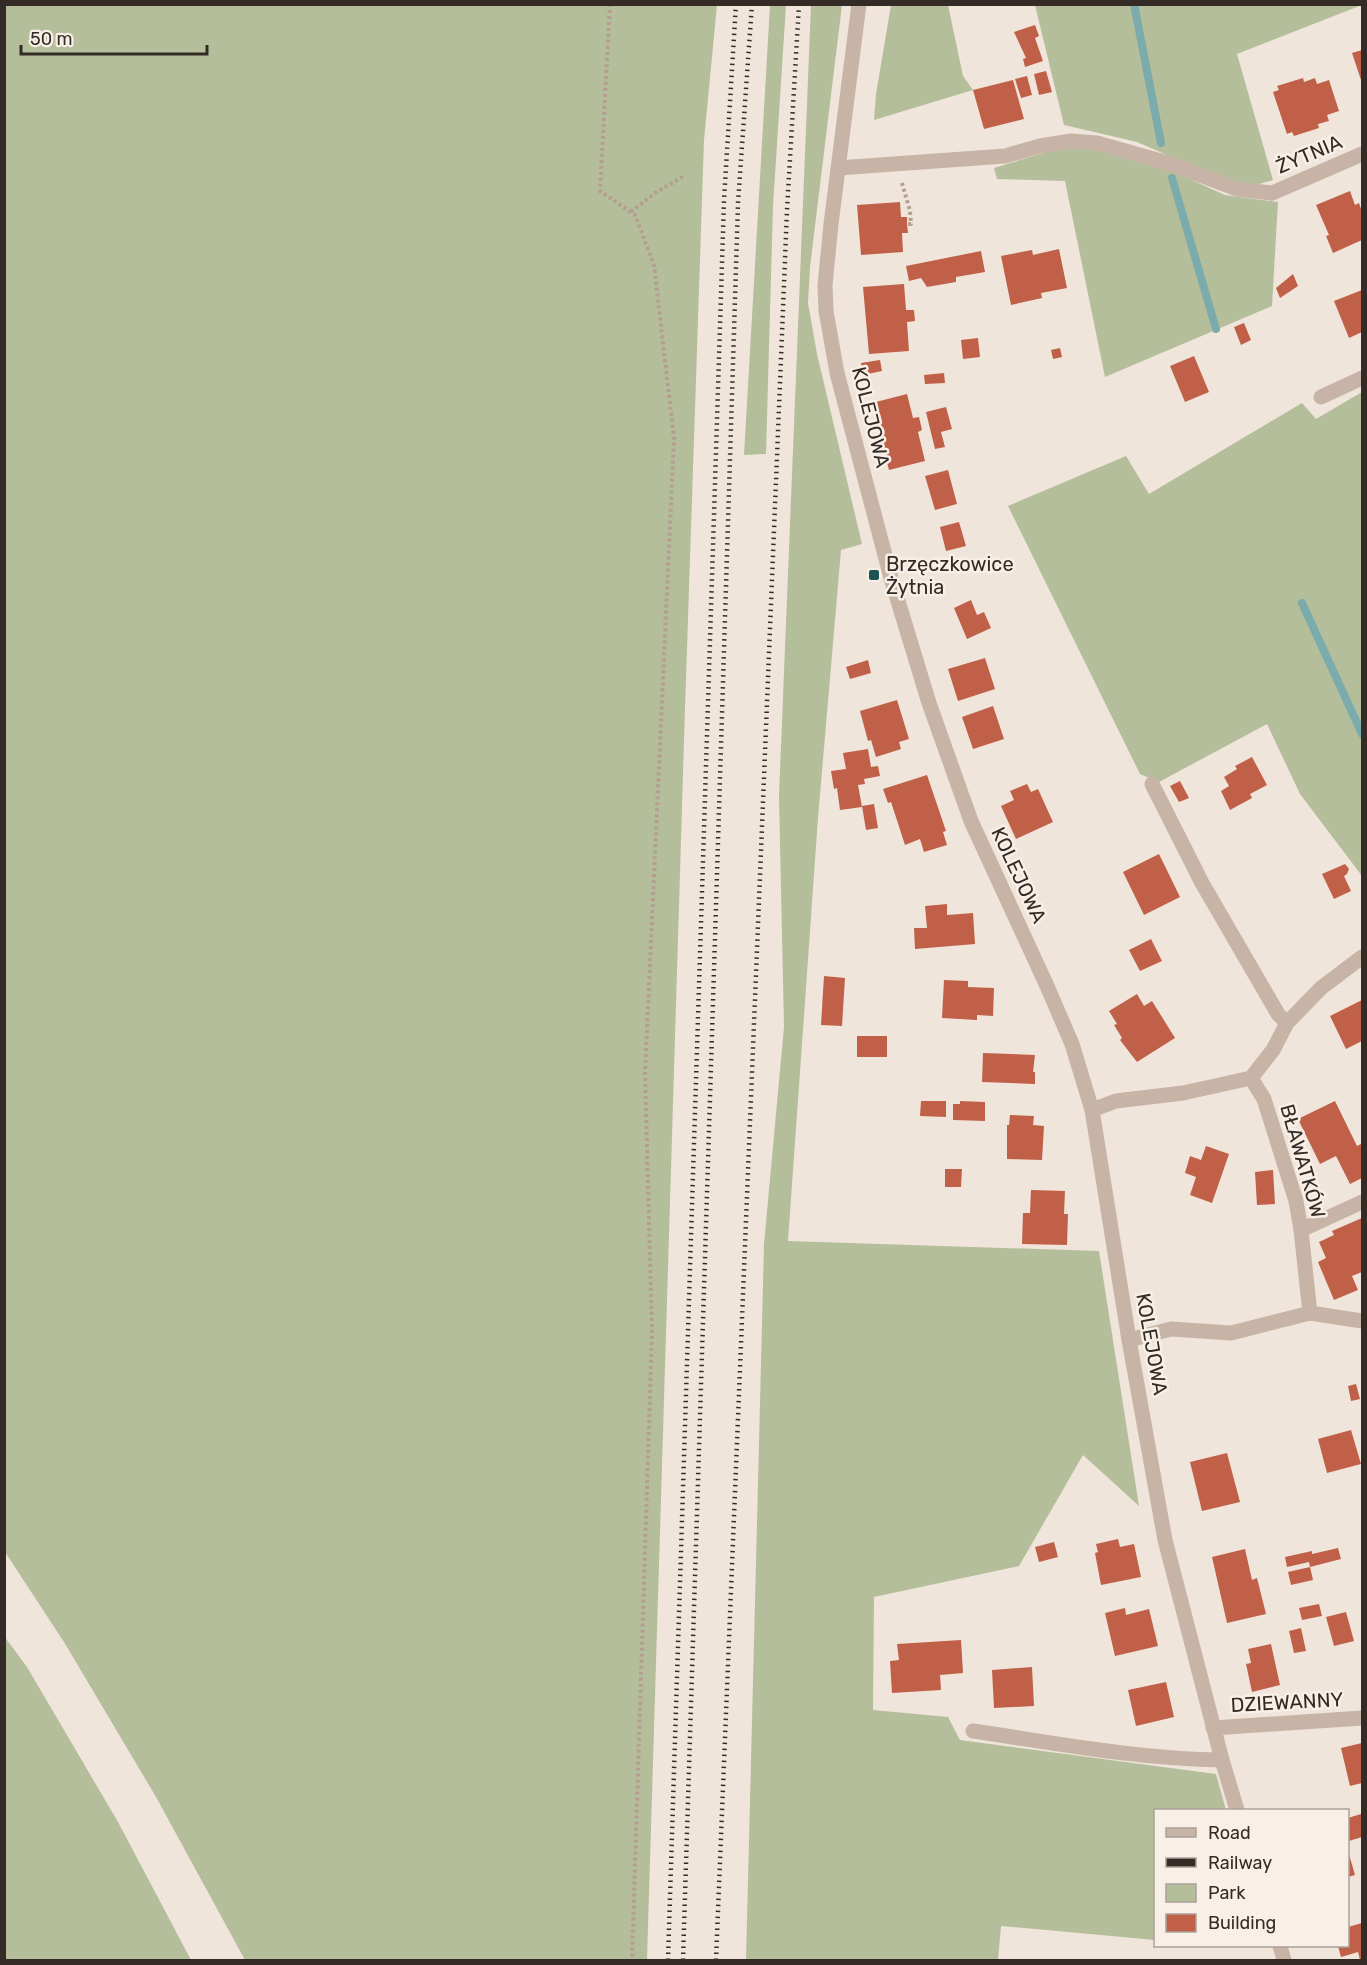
<svg xmlns="http://www.w3.org/2000/svg" width="1367" height="1965" viewBox="0 0 1367 1965" font-family="Rubik,sans-serif">
  <style>
    .green { fill: #b4be9b }
    .lines { fill: none; stroke-linecap: round; stroke-linejoin: round }
    .stream { stroke: #7bacab; stroke-width: 8 }
    .building { fill: #c06049 }
    .path { stroke: #b39e91; stroke-width: 4; stroke-dasharray: 3 3; stroke-linecap: butt }
    .lane { stroke: #c7b4a7; stroke-width: 15 }
    .street { stroke: #c7b4a7; stroke-width: 15 }
    .rail { stroke: #342b27; stroke-width: 4.5; stroke-dasharray: 1.5 4.5; stroke-linecap: butt }
    .poi-dot { fill: #1f5353; stroke: #f8efe6; stroke-width: 2 }
    .labels { text-anchor: middle; stroke-width: 5; stroke-linejoin: round; paint-order: stroke }
    .street-label { font-size: 20px; fill: #342b27; stroke: #f8efe6 }
    .poi-label { font-size: 20px; fill: #342b27; stroke: #f8efe6; text-anchor: start }
  </style>
  <rect width="100%" height="100%" fill="#f0e5da"/>
  <g class="green">
    <path d="M 4,5 L 717,5 L 704,140 L 685,708 L 647,1960 L 245,1960 L 156,1797 L 64,1642 L 5,1552 Z"/>
    <path d="M 770,5 L 786,5 L 773,206 L 766,454 L 744,455 Z"/>
    <path d="M 842,5 L 810,267 L 808,303 L 817,354 L 862,544 L 841,550 L 818,818 L 788,1241 L 1099,1251 L 1139,1506 L 1083,1455 L 1019,1566 L 874,1597 L 873,1710 L 948,1717 L 960,1740 L 1216,1774 L 1226,1810 L 1156,1810 L 1155,1940 L 1001,1926 L 998,1960 L 746,1960 L 764,1244 L 784,1027 L 779,796 L 811,5 Z"/>
    <path d="M 891,5 L 948,5 L 963,76 L 973,90 L 874,120 L 876,94 Z"/>
    <path d="M 1035,5 L 1362,4 L 1362,5 L 1237,54 L 1273,180 L 1249,187 L 1185,163 L 1137,142 L 1064,125 Z"/>
    <path d="M 1097,147 L 1163,167 L 1225,195 L 1278,202 L 1272,306 L 1105,377 L 1065,181 L 997,179 L 994,168 L 1053,150 Z"/>
    <path d="M 1362,392 L 1362,876 L 1300,794 L 1267,724 L 1159,782 L 1140,774 L 1008,506 L 1126,456 L 1149,494 L 1302,403 L 1316,419 Z"/>
    <path d="M 4,1636 L 27,1667 L 118,1822 L 191,1960 L 5,1960 Z"/>
  </g>
  <g class="lines">
    <g class="stream">
      <path d="M 1134,4 L 1161,143"/>
      <path d="M 1172,178 L 1216,329"/>
      <path d="M 1302,603 L 1362,734"/>
    </g>
  </g>
  <g class="building">
    <path d="M 1035,25 L 1039,36 L 1035,38 L 1043,61 L 1025,67 L 1023,59 L 1026,58 L 1014,32 Z"/>
    <path d="M 1362,50 L 1362,83 L 1352,53 Z"/>
    <path d="M 1046,71 L 1052,92 L 1039,95 L 1034,74 Z"/>
    <path d="M 1027,76 L 1032,95 L 1021,98 L 1015,79 Z"/>
    <path d="M 1303,78 L 1304,82 L 1315,78 L 1317,84 L 1329,80 L 1339,111 L 1327,115 L 1329,121 L 1318,124 L 1319,128 L 1294,136 L 1292,132 L 1287,134 L 1273,92 L 1279,90 L 1277,86 Z"/>
    <path d="M 1013,80 L 1024,119 L 984,129 L 973,90 Z"/>
    <path d="M 1350,191 L 1355,205 L 1359,203 L 1362,212 L 1362,240 L 1333,253 L 1326,236 L 1329,235 L 1316,205 Z"/>
    <path d="M 900,202 L 901,217 L 907,217 L 907,224 L 908,233 L 902,233 L 903,252 L 861,255 L 857,205 Z"/>
    <path d="M 1059,249 L 1067,288 L 1041,293 L 1042,298 L 1011,305 L 1001,256 L 1032,250 L 1033,255 Z"/>
    <path d="M 981,251 L 985,272 L 956,277 L 956,282 L 927,287 L 921,278 L 909,281 L 906,266 Z"/>
    <path d="M 1293,274 L 1298,286 L 1280,298 L 1276,288 Z"/>
    <path d="M 904,284 L 906,310 L 914,310 L 915,321 L 907,322 L 909,351 L 869,354 L 863,287 Z"/>
    <path d="M 1362,290 L 1362,332 L 1349,338 L 1334,301 Z"/>
    <path d="M 1244,323 L 1251,340 L 1241,345 L 1234,327 Z"/>
    <path d="M 978,338 L 980,357 L 963,359 L 961,340 Z"/>
    <path d="M 1060,348 L 1062,357 L 1053,359 L 1051,350 Z"/>
    <path d="M 1194,356 L 1209,392 L 1185,402 L 1170,366 Z"/>
    <path d="M 880,360 L 882,371 L 863,375 L 861,363 Z"/>
    <path d="M 944,373 L 945,383 L 925,384 L 924,375 Z"/>
    <path d="M 907,394 L 913,418 L 919,417 L 922,430 L 918,432 L 925,461 L 889,470 L 872,403 Z"/>
    <path d="M 946,407 L 952,429 L 941,432 L 945,447 L 935,449 L 926,412 Z"/>
    <path d="M 948,470 L 957,504 L 935,510 L 925,476 Z"/>
    <path d="M 959,522 L 966,546 L 946,551 L 940,527 Z"/>
    <path d="M 971,600 L 977,615 L 984,612 L 991,628 L 967,639 L 954,608 Z"/>
    <path d="M 985,658 L 995,689 L 958,701 L 948,669 Z"/>
    <path d="M 868,660 L 871,673 L 850,679 L 846,667 Z"/>
    <path d="M 897,700 L 909,739 L 899,742 L 901,749 L 876,757 L 871,740 L 868,741 L 860,711 Z"/>
    <path d="M 993,706 L 1004,739 L 973,749 L 962,717 Z"/>
    <path d="M 868,749 L 871,767 L 878,766 L 880,776 L 864,779 L 865,784 L 858,785 L 862,807 L 840,810 L 837,788 L 834,789 L 831,771 L 846,769 L 843,753 Z"/>
    <path d="M 1252,757 L 1267,785 L 1250,794 L 1252,798 L 1230,810 L 1221,791 L 1229,786 L 1224,777 L 1237,769 L 1235,766 Z"/>
    <path d="M 927,775 L 946,831 L 943,832 L 947,845 L 924,852 L 920,839 L 905,845 L 891,802 L 888,803 L 883,789 Z"/>
    <path d="M 1180,781 L 1189,798 L 1179,802 L 1170,786 Z"/>
    <path d="M 1027,784 L 1031,792 L 1038,789 L 1053,822 L 1016,839 L 1001,806 L 1014,800 L 1010,791 Z"/>
    <path d="M 874,804 L 878,828 L 866,830 L 862,806 Z"/>
    <path d="M 1159,854 L 1180,897 L 1144,915 L 1123,872 Z"/>
    <path d="M 1345,864 L 1349,869 L 1347,874 L 1344,876 L 1351,891 L 1334,899 L 1322,874 Z"/>
    <path d="M 947,904 L 947,915 L 973,913 L 975,944 L 915,949 L 914,928 L 927,928 L 925,906 Z"/>
    <path d="M 1151,939 L 1162,961 L 1140,971 L 1129,950 Z"/>
    <path d="M 824,976 L 845,978 L 842,1026 L 821,1025 Z"/>
    <path d="M 944,980 L 968,981 L 968,987 L 994,988 L 993,1016 L 977,1015 L 977,1020 L 942,1018 Z"/>
    <path d="M 1137,994 L 1144,1006 L 1152,1001 L 1175,1038 L 1137,1062 L 1120,1040 L 1122,1038 L 1114,1025 L 1117,1024 L 1109,1011 Z"/>
    <path d="M 1362,1000 L 1362,1041 L 1346,1049 L 1330,1016 Z"/>
    <rect x="857" y="1036" width="30" height="21"/>
    <path d="M 983,1053 L 1035,1055 L 1033,1072 L 1035,1072 L 1035,1084 L 982,1082 Z"/>
    <path d="M 921,1101 L 946,1101 L 946,1117 L 920,1116 Z"/>
    <path d="M 960,1101 L 985,1102 L 985,1121 L 953,1120 L 953,1104 L 960,1104 Z"/>
    <path d="M 1335,1101 L 1357,1146 L 1361,1144 L 1362,1148 L 1362,1178 L 1350,1184 L 1336,1156 L 1320,1164 L 1298,1119 Z"/>
    <path d="M 1010,1115 L 1034,1116 L 1033,1125 L 1044,1126 L 1042,1160 L 1007,1159 L 1007,1125 L 1009,1125 Z"/>
    <path d="M 1206,1146 L 1229,1154 L 1212,1203 L 1190,1195 L 1196,1177 L 1185,1173 L 1190,1156 L 1201,1160 Z"/>
    <path d="M 945,1169 L 962,1169 L 961,1187 L 945,1187 Z"/>
    <path d="M 1273,1170 L 1275,1204 L 1257,1205 L 1255,1172 Z"/>
    <path d="M 1031,1190 L 1065,1191 L 1064,1214 L 1068,1214 L 1067,1245 L 1022,1244 L 1023,1213 L 1030,1213 Z"/>
    <path d="M 1362,1218 L 1362,1272 L 1352,1276 L 1358,1290 L 1334,1300 L 1318,1262 L 1326,1258 L 1319,1242 L 1334,1235 L 1332,1231 Z"/>
    <path d="M 1356,1384 L 1360,1399 L 1351,1401 L 1348,1386 Z"/>
    <path d="M 1351,1430 L 1361,1464 L 1327,1473 L 1318,1439 Z"/>
    <path d="M 1227,1453 L 1240,1502 L 1202,1511 L 1190,1462 Z"/>
    <path d="M 1118,1539 L 1120,1547 L 1134,1544 L 1141,1577 L 1101,1585 L 1095,1553 L 1098,1552 L 1096,1544 Z"/>
    <path d="M 1054,1542 L 1058,1557 L 1039,1562 L 1035,1547 Z"/>
    <path d="M 1338,1548 L 1341,1559 L 1310,1567 L 1309,1562 L 1287,1567 L 1285,1557 L 1312,1551 L 1312,1554 Z"/>
    <path d="M 1245,1549 L 1252,1580 L 1257,1578 L 1266,1614 L 1227,1623 L 1212,1557 Z"/>
    <path d="M 1310,1567 L 1313,1580 L 1291,1585 L 1288,1572 Z"/>
    <path d="M 1319,1604 L 1322,1616 L 1302,1620 L 1299,1608 Z"/>
    <path d="M 1125,1608 L 1126,1615 L 1149,1609 L 1158,1646 L 1115,1656 L 1105,1613 Z"/>
    <path d="M 1346,1612 L 1354,1641 L 1334,1646 L 1326,1617 Z"/>
    <path d="M 1301,1628 L 1306,1651 L 1294,1653 L 1289,1631 Z"/>
    <path d="M 961,1640 L 963,1673 L 940,1675 L 941,1690 L 892,1693 L 890,1661 L 899,1660 L 897,1644 Z"/>
    <path d="M 1271,1644 L 1280,1685 L 1252,1692 L 1246,1664 L 1251,1663 L 1248,1649 Z"/>
    <path d="M 1032,1667 L 1034,1706 L 994,1708 L 992,1670 Z"/>
    <path d="M 1166,1682 L 1174,1717 L 1136,1726 L 1128,1690 Z"/>
    <path d="M 1362,1743 L 1362,1783 L 1350,1786 L 1341,1748 Z"/>
    <path d="M 1361,1814 L 1362,1837 L 1349,1841 L 1348,1818 Z"/>
    <path d="M 1348,1851 L 1355,1875 L 1348,1877 Z"/>
    <path d="M 1362,1923 L 1362,1960 L 1360,1960 L 1358,1952 L 1341,1957 L 1338,1946 L 1348,1946 L 1348,1927 Z"/>
  </g>
  <g class="lines">
    <g class="path">
      <path d="M 610,4 L 600,191 L 635,215 L 654,265 L 674,438 L 645,1074 L 652,1330 L 632,1960"/>
      <path d="M 902,183 L 910,211 L 911,224 L 907,224"/>
      <path d="M 631,212 L 655,193 L 684,176"/>
    </g>
    <g class="lane">
      <path d="M 838,168 L 1005,156 L 1040,146 L 1071,141 L 1097,143 L 1168,163 L 1237,189 L 1272,193"/>
      <path d="M 1152,784 L 1202,883 L 1278,1014 L 1287,1023"/>
      <path d="M 1310,1313 L 1301,1230 L 1362,1202"/>
      <path d="M 1129,1340 L 1171,1329 L 1231,1333 L 1310,1313 L 1362,1321"/>
    </g>
    <g class="street">
      <path d="M 859,4 L 831,224 L 825,285 L 826,311 L 837,373 L 891,578 L 929,703 L 971,821 L 1047,986 L 1072,1044 L 1092,1110 L 1129,1340 L 1165,1540 L 1222,1760 L 1237,1810"/>
      <path d="M 1272,193 L 1362,154"/>
      <path d="M 1321,397 L 1362,378"/>
      <path d="M 1251,1078 L 1264,1099 L 1296,1201 L 1301,1230"/>
      <path d="M 1092,1110 L 1116,1101 L 1183,1093 L 1251,1078 L 1273,1050 L 1287,1023 L 1321,988 L 1362,957"/>
      <path d="M 1213,1728 L 1362,1718"/>
      <path d="M 973,1731 C 1055,1743 1138,1759 1222,1760"/>
      <path d="M 1280,1946 L 1284,1960"/>
    </g>
    <g class="rail">
      <path d="M 668,1960 L 724,200 L 736,4"/>
      <path d="M 683,1960 L 738,203 L 752,4"/>
      <path d="M 716,1960 L 787,210 L 799,4"/>
    </g>
  </g>
  <rect class="poi-dot" x="868" y="569" width="12" height="12" rx="3"/>
  <g class="labels">
    <g class="street-label">
      <text transform="translate(1309 154) rotate(-23)" y="7">ŻYTNIA</text>
      <text transform="translate(871 417) rotate(76)" y="7">KOLEJOWA</text>
      <text transform="translate(1019 875) rotate(65)" y="7">KOLEJOWA</text>
      <text transform="translate(1303 1161) rotate(74)" y="7">BŁAWATKÓW</text>
      <text transform="translate(1152 1344) rotate(80)" y="7">KOLEJOWA</text>
      <text transform="translate(1287 1702) rotate(-3)" y="7">DZIEWANNY</text>
    </g>
    <g class="poi-label">
      <text x="886" y="571">Brzęczkowice<tspan x="886" dy="23">Żytnia</tspan></text>
    </g>
  </g>
  <rect width="1367" height="1965" fill="none" stroke="#342b27" stroke-width="12"/>
  <rect x="1154" y="1809" width="195" height="138" fill="#f8efe6" stroke="#aaa19a" stroke-width="1.5"/>
  <rect x="1166" y="1828" width="30" height="9" fill="#c7b4a7" stroke="#aaa19a" stroke-width="1.5"/>
  <text x="1208" y="1839" font-size="18" fill="#342b27">Road</text>
  <rect x="1166" y="1858" width="30" height="9" fill="#342b27" stroke="#aaa19a" stroke-width="1.5"/>
  <text x="1208" y="1869" font-size="18" fill="#342b27">Railway</text>
  <rect x="1166" y="1884" width="30" height="18" fill="#b4be9b" stroke="#aaa19a" stroke-width="1.5"/>
  <text x="1208" y="1899" font-size="18" fill="#342b27">Park</text>
  <rect x="1166" y="1914" width="30" height="18" fill="#c06049" stroke="#aaa19a" stroke-width="1.5"/>
  <text x="1208" y="1929" font-size="18" fill="#342b27">Building</text>
  <path d="M21 45v9h186v-9" fill="none" stroke="#342b27" stroke-width="3"/>
  <text x="30" y="45" font-size="18" fill="#342b27" stroke="#f8efe6" stroke-width="4.5" paint-order="stroke">50 m</text>
</svg>
